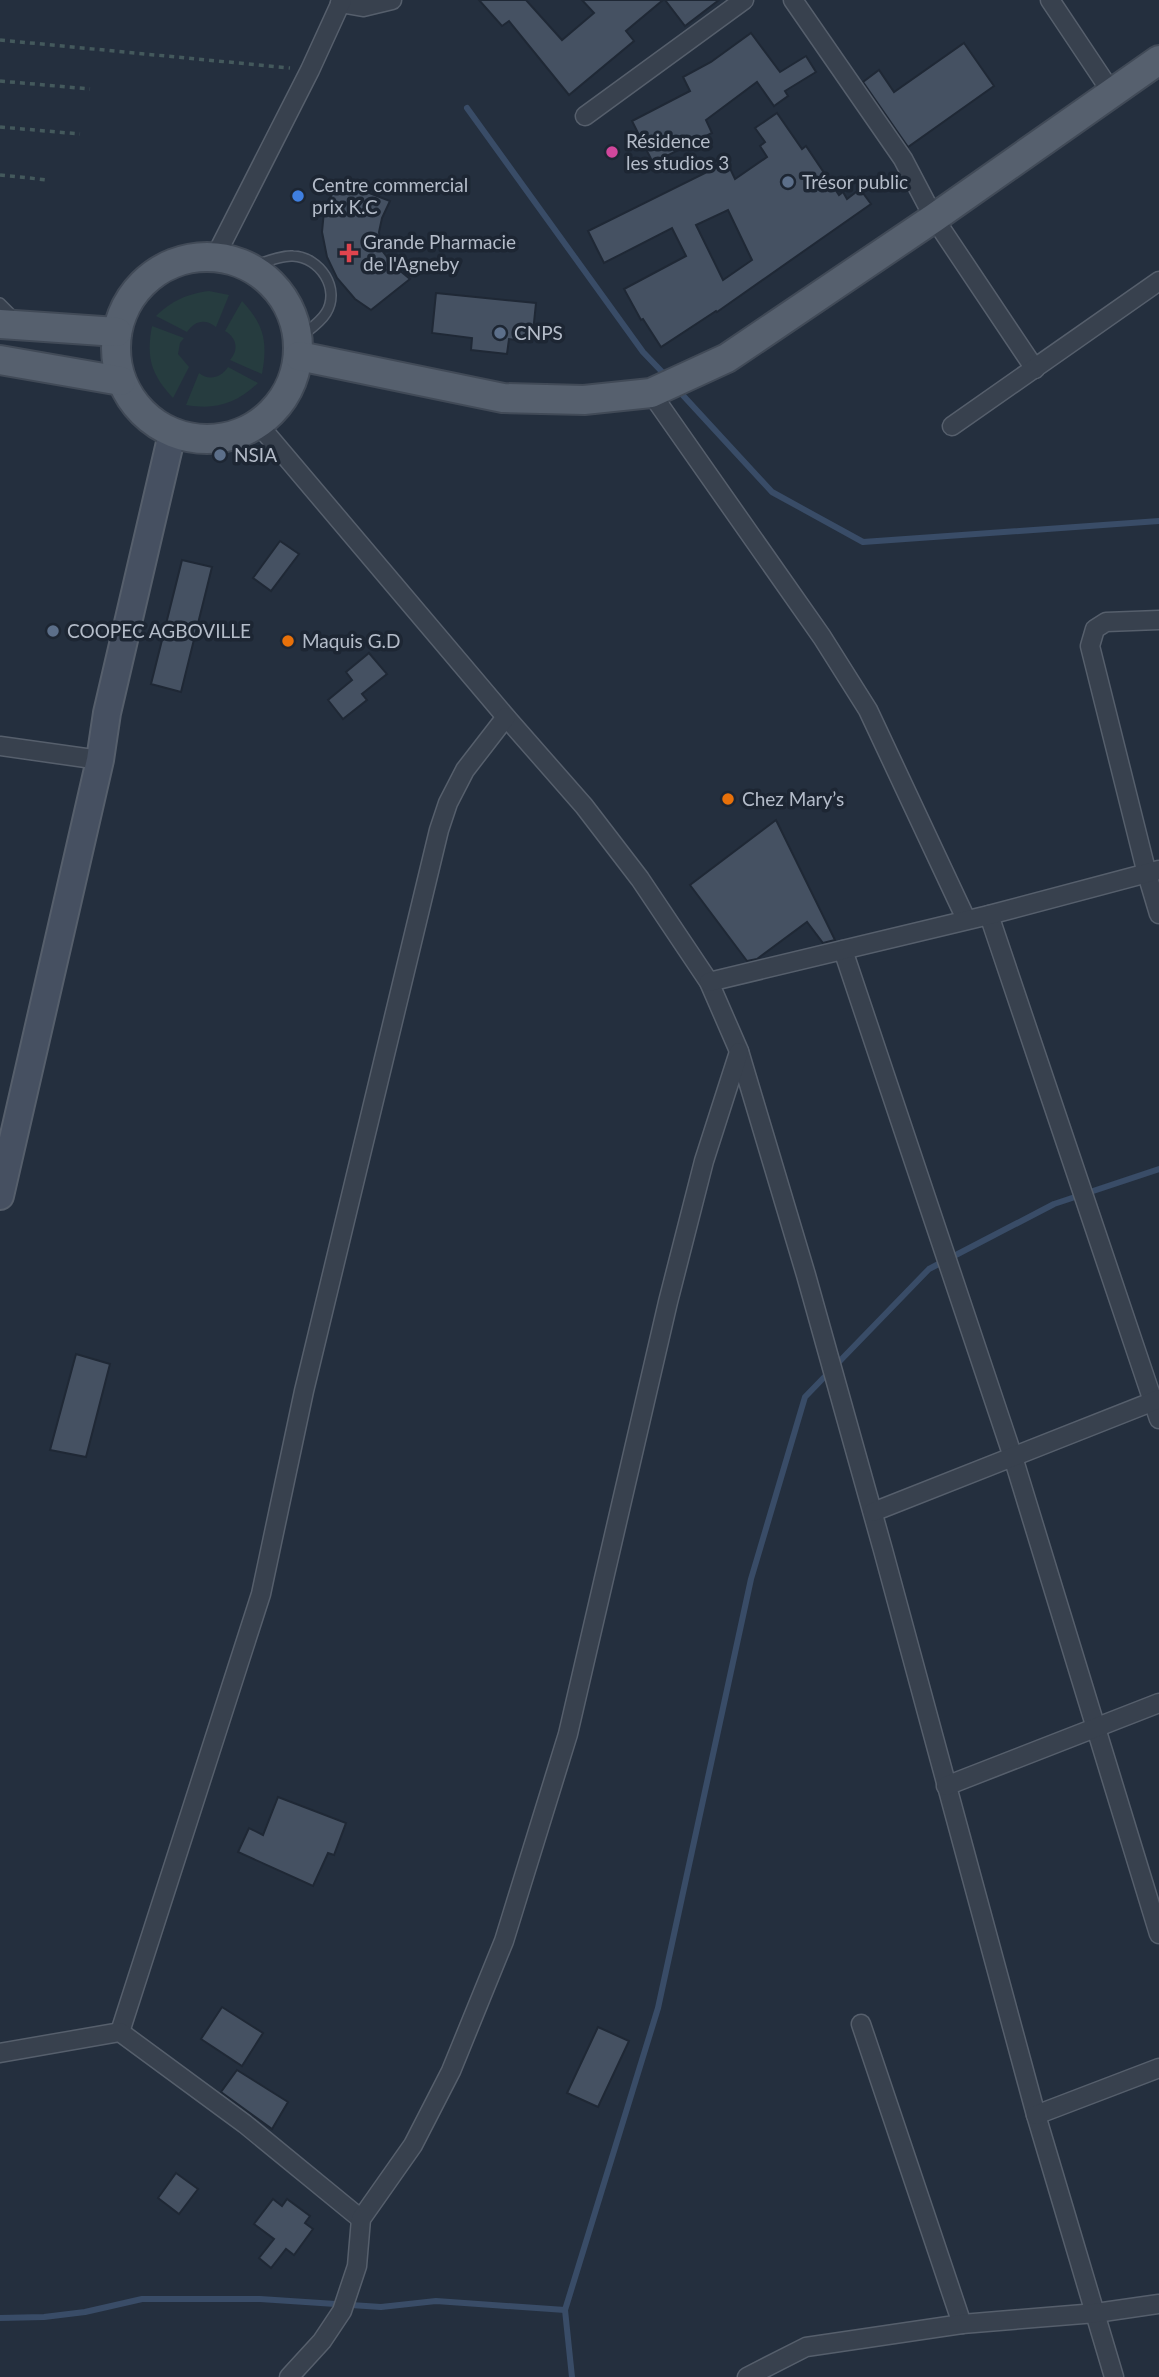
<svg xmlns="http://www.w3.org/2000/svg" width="1159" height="2377" viewBox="0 0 1159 2377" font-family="Lato,sans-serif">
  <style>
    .green { fill: #263c3f }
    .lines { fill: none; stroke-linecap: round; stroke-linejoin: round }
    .stream { stroke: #394c67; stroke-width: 6 }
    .building { fill: #455162; stroke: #1f2835; stroke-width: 2; fill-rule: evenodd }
    .service-casing { stroke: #565f6c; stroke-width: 12 }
    .minor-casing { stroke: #565f6c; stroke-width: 21 }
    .secondary-casing { stroke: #565f6c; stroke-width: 30 }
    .primary-casing { stroke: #414a57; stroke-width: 32 }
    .path { stroke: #44595c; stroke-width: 3.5; stroke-dasharray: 5 5; stroke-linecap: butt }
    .service { stroke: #38414e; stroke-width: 9 }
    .minor { stroke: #38414e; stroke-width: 18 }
    .secondary { stroke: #465061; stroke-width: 26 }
    .primary { stroke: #56606e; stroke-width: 28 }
    .hotel-dot { fill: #d1479c; stroke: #1d2633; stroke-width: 2.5 }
    .service-dot { fill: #5c6f8a; stroke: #1d2633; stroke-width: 2.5 }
    .shop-dot { fill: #3f7fe0; stroke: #1d2633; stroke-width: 2.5 }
    .health-dot { fill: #e0444e; stroke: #1d2633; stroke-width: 2.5 }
    .food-dot { fill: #e8710a; stroke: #1d2633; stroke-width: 2.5 }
    .labels { text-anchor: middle; stroke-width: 7; stroke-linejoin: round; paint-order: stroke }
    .poi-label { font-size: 19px; fill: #b4bcc9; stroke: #1d2633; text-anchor: start }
  </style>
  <rect width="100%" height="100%" fill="#242f3e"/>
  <g class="green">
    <path d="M 209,291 L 229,295 L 216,327 C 205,318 194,321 187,332 L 156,316 C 173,300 187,294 209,291 Z"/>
    <path d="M 242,301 C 264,325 268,341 262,374 L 230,360 C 239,350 237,338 225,331 Z"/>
    <path d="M 152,326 L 184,338 L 180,343 L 178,354 L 189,367 L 173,398 C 151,374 146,358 152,326 Z"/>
    <path d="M 228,367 L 258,383 C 236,404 216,410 186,405 L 199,373 C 209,381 221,378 228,367 Z"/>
  </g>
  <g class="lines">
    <g class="stream">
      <path d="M 467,108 L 643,352 L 666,376"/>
      <path d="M 678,390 L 772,492 L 863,542 L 1159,521"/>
      <path d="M 565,2310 L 572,2377"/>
      <path d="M 0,2318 L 44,2317 L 85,2312 L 142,2299 L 260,2299 L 381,2307 L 436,2301 L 565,2310 L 658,2008 L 751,1579 L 805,1397 L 929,1269 L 1054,1204 L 1159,1169"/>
    </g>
  </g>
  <g class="building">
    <path d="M 479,0 L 526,0 L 562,40 L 594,13 L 582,0 L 663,0 L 626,31 L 634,41 L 569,95 L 509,21 L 502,26 Z"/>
    <path d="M 665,0 L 719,0 L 685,26 Z"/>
    <path d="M 751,33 L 780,72 L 806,56 L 816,72 L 785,91 L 788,96 L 774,106 L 757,82 L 706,120 L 712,133 L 653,163 L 632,121 L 690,91 L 683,77 L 711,62 Z"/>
    <path d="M 964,43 L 994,86 L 908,147 L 863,82 L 879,70 L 894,92 Z"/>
    <path d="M 777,113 L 802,149 L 806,146 L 839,195 L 843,192 L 847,199 L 860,189 L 871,204 L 717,312 L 716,311 L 661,347 L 643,319 L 641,320 L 624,289 L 686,256 L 672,228 L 604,263 L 588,231 L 727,162 L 735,179 L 767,157 L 760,146 L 765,142 L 755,128 ZM 728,210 L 752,260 L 723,280 L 696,225 Z"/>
    <path d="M 338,181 L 390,201 L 382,218 L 379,232 L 381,249 L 393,265 L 410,279 L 371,310 L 355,299 L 337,278 L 327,257 L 322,232 L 324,211 Z"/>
    <path d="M 436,293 L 536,303 L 532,342 L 509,339 L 507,354 L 471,350 L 472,338 L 432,333 Z"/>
    <path d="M 280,541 L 299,554 L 271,591 L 253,578 Z"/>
    <path d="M 182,560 L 212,567 L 181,692 L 151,684 Z"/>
    <path d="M 369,653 L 387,674 L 362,694 L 367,700 L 343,719 L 328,700 L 352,680 L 346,672 Z"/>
    <path d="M 776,820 L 835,940 L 823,943 L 807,922 L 757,959 L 747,961 L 690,885 Z"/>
    <path d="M 76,1354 L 110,1364 L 86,1457 L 50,1450 Z"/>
    <path d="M 278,1797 L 346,1823 L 334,1855 L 328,1853 L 313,1886 L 238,1852 L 249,1828 L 263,1835 Z"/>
    <path d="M 222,2007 L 263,2033 L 242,2066 L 201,2039 Z"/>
    <path d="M 598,2027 L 629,2041 L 598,2107 L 567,2093 Z"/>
    <path d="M 237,2070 L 288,2102 L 272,2129 L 221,2092 Z"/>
    <path d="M 176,2173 L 198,2189 L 179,2214 L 158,2198 Z"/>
    <path d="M 273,2199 L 282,2206 L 287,2199 L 310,2216 L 305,2223 L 313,2229 L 294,2255 L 286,2249 L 271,2268 L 259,2258 L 274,2239 L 254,2224 Z"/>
  </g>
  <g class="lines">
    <defs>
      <g id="service">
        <path d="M 250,267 C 263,263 281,255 293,256 C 320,257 341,289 326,313 C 320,323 306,332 297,340"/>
        <path d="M 0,303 L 15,318"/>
      </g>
      <g id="minor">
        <path d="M 793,0 L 903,159 L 934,218 L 1035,369"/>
        <path d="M 1050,0 L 1112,93"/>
        <path d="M 340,3 L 363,7 L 392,0"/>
        <path d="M 585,116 L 744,0"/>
        <path d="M 215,257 L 310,70 L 342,0"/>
        <path d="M 651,393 L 822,637 L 868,710 L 966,919"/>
        <path d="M 259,425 L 506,717 L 584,806 L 640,879 L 709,982 L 739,1051 L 806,1275 L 883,1550 L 1036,2115 L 1114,2377"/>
        <path d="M 952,426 L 1159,281"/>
        <path d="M 1159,620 L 1106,622 L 1095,629 L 1090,646 L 1147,874 L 1159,914"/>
        <path d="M 0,746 L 100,760"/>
        <path d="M 989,915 L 1159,1419"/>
        <path d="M 843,950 L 1013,1457 L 1159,1934"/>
        <path d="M 709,982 L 989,915 L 1159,870"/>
        <path d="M 873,1512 L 1159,1399"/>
        <path d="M 946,1786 L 1159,1703"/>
        <path d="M 861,2024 L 962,2324"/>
        <path d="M 120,2032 L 261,1594 L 304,1391 L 439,830 L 448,803 L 465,770 L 506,717"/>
        <path d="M 0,2053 L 120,2032 L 245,2124 L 361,2219"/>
        <path d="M 1036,2115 L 1159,2068"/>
        <path d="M 289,2377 L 322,2341 L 342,2311 L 357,2266 L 361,2219 L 413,2145 L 451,2071 L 504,1941 L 568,1734 L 668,1302 L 704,1161 L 739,1052"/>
        <path d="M 747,2377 L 806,2347 L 962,2324 L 1096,2313 L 1159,2304"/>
      </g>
      <path id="secondary" d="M 0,1196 L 100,760 L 107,713 L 172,434"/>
      <g id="primary">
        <circle cx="207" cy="348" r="91"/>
        <path d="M 0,324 L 117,332"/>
        <path d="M 299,356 L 503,398 L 584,400 L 651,393 L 727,358 L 934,218 L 1159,60"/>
        <path d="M 0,360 L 121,381"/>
      </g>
    </defs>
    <use href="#service" class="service-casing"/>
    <use href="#minor" class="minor-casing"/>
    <use href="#secondary" class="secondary-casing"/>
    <use href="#primary" class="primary-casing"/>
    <g class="path">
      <path d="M 0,40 L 290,68"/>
      <path d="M 0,81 L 90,89"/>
      <path d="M 0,127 L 80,134"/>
      <path d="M 0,175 L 48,180"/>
    </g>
    <use href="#service" class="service"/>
    <use href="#minor" class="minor"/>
    <use href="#secondary" class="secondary"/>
    <use href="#primary" class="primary"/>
  </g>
  <circle class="hotel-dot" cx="612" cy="152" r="7"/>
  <g class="service-dot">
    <circle cx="788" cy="182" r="7"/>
    <circle cx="500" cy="333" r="7"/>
    <circle cx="220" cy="455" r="7"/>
    <circle cx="53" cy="631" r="7"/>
  </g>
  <circle class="shop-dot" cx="298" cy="196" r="7"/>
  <path class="health-dot" d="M345.5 242.5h7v7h7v7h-7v7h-7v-7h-7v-7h7z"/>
  <g class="food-dot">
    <circle cx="288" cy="641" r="7"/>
    <circle cx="728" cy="799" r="7"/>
  </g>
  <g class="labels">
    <g class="poi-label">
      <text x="626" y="148">Résidence<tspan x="626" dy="22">les studios 3</tspan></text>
      <text x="802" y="189">Trésor public</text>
      <text x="312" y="192">Centre commercial<tspan x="312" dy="22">prix K.C</tspan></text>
      <text x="363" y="249">Grande Pharmacie<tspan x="363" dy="22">de l'Agneby</tspan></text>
      <text x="514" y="340">CNPS</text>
      <text x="234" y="462">NSIA</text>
      <text x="67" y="638">COOPEC AGBOVILLE</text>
      <text x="302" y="648">Maquis G.D</text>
      <text x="742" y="806">Chez Mary’s</text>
    </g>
  </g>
</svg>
